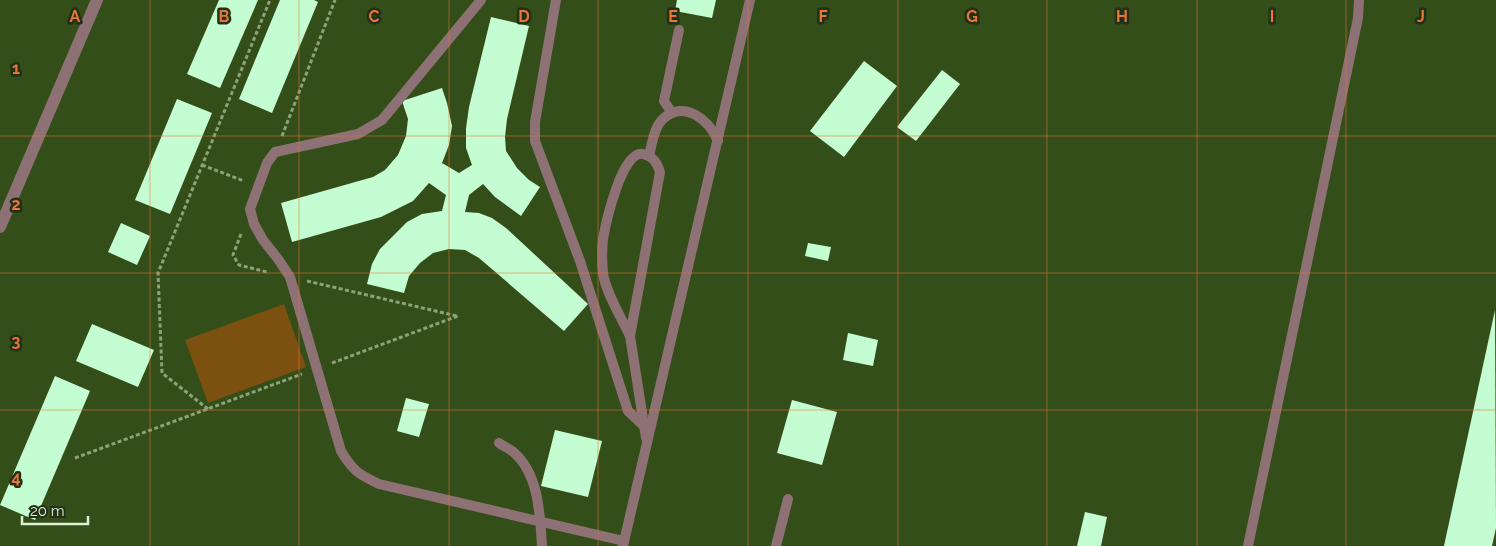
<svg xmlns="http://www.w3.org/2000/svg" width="1496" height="546" viewBox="0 0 1496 546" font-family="Raleway,sans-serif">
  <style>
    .green { fill: #7c510f }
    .building { fill: #c5fdd2 }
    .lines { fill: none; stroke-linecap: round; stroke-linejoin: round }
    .path { stroke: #8da279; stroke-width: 3; stroke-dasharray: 4 2.5; stroke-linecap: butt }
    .lane { stroke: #8e7174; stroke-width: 10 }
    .street { stroke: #8e7174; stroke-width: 12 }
    .grid { fill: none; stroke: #e67734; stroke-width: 1; stroke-opacity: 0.55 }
    .grid-label { font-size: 16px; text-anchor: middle; font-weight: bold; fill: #e67734; stroke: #232f19; stroke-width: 5; stroke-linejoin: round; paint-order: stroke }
  </style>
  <rect width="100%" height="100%" fill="#344e19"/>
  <path class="green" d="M 284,304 L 306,367 L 208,403 L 185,340 Z"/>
  <g class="building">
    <path d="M 219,0 L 258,0 L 220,88 L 187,74 Z"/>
    <path d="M 280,0 L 314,0 L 318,2 L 272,113 L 239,99 Z"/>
    <path d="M 677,0 L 716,0 L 712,18 L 675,11 Z"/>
    <path d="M 491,17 L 529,26 L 507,119 L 505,137 L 506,151 L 517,168 L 529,180 L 540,187 L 521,216 L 495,197 L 483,184 L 469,195 L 465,212 L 479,213 L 492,218 L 506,228 L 588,304 L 564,331 L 479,258 L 465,250 L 449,249 L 433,253 L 420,263 L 409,276 L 404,293 L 367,284 L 372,264 L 380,249 L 407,222 L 422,214 L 442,211 L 446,195 L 429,183 L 413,201 L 381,217 L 292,242 L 281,203 L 373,177 L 385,170 L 398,155 L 406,136 L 408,119 L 402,101 L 442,88 L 447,103 L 452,126 L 449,145 L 442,163 L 459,173 L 472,165 L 466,148 L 466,128 L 469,107 Z"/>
    <path d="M 864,61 L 897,86 L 844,157 L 810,131 Z"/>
    <path d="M 942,70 L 960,84 L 916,141 L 897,127 Z"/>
    <path d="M 177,99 L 212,113 L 170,214 L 135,200 Z"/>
    <path d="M 121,223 L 150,236 L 137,265 L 108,252 Z"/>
    <path d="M 808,243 L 831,247 L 828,261 L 805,256 Z"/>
    <path d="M 1495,310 L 1496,528 L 1492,546 L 1444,546 Z"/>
    <path d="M 92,324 L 154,350 L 138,387 L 76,361 Z"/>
    <path d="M 848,333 L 878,340 L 873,366 L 843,360 Z"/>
    <path d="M 55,376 L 90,391 L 35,520 L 0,505 Z"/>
    <path d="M 406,398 L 429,404 L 419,437 L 397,431 Z"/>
    <path d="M 792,400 L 837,412 L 822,465 L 777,453 Z"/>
    <path d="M 555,430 L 602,441 L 588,497 L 541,486 Z"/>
    <path d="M 1085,512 L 1107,517 L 1101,546 L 1077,546 Z"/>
  </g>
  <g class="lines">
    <g class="path">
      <path d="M 282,136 L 335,0"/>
      <path d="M 202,165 L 244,181"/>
      <path d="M 241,234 L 233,255 L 239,265 L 267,272"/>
      <path d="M 307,281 L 457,316"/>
      <path d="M 332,363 L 458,316"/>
      <path d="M 208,409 L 162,373 L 158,273 L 270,0"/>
      <path d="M 75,458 L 302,374"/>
    </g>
    <g class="lane">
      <path d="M 481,0 L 382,120 L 358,134 L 275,152 L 267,163 L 250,209 L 254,224 L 263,240 L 278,259 L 290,277 L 341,451 C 353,471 358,474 379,484 L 624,541"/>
      <path d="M 556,0 L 535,122 L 535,141 L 580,261 L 628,411 L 644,426"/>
      <path d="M 672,113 L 664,101 L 679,30"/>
      <path d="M 649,156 C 652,144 654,127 663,119 C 684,99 709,120 718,141"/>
      <path d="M 630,336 C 622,319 605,291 603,273 C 602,262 602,249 603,239 C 606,222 622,150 643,154 C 654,157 657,163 660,172 L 630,336 L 646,438"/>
      <path d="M 499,443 C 503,446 508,448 512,451 C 539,472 540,515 542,546"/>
      <path d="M 623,546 L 750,0"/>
      <path d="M 776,546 L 788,499"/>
      <path d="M 1248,546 L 1358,18 L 1359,0"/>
    </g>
    <path class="street" d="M 0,227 L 97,0"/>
  </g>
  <path class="grid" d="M 150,0 L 150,546M 299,0 L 299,546M 449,0 L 449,546M 598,0 L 598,546M 748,0 L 748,546M 898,0 L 898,546M 1047,0 L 1047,546M 1197,0 L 1197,546M 1346,0 L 1346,546M 0,136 L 1496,136M 0,273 L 1496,273M 0,410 L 1496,410"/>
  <g class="grid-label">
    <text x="75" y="22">A</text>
    <text x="224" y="22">B</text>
    <text x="374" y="22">C</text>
    <text x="524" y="22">D</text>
    <text x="673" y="22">E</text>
    <text x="823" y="22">F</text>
    <text x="972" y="22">G</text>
    <text x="1122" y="22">H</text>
    <text x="1272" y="22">I</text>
    <text x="1421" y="22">J</text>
    <text x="16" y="74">1</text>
    <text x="16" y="210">2</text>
    <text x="16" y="347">3</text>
    <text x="16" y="483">4</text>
  </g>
  <path d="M22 516v8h66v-8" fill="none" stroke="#dfefd2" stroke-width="2.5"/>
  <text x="30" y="516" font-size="15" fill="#dfefd2" stroke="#232f19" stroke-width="4" paint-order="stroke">20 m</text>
</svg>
